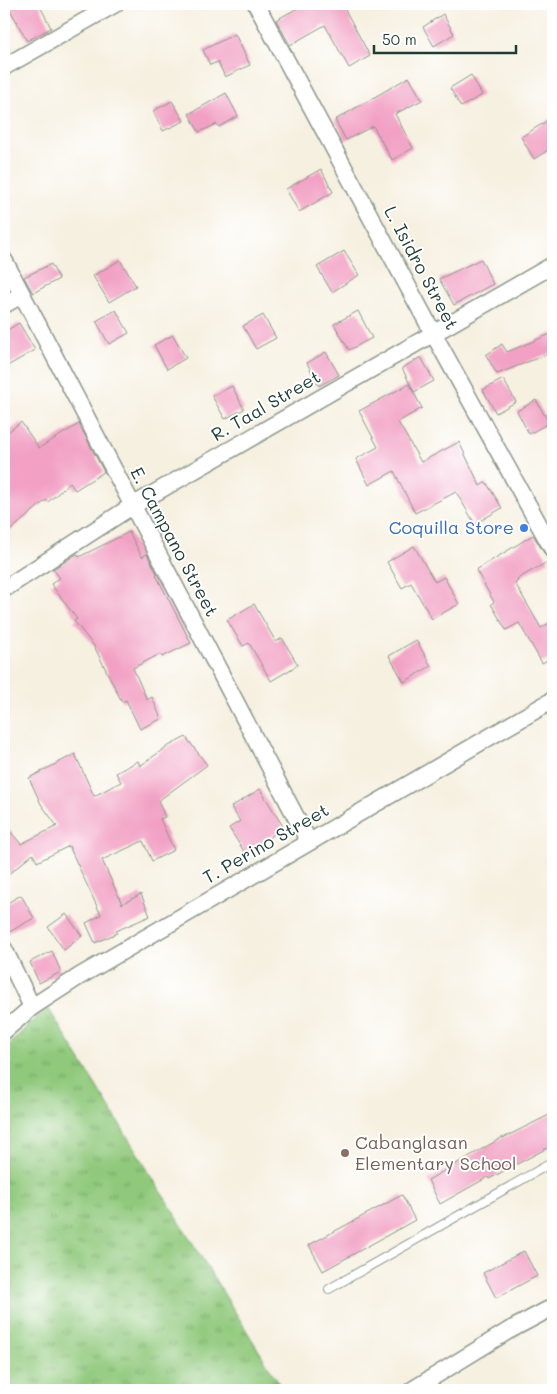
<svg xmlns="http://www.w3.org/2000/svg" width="557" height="1394" viewBox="0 0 557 1394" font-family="Mali,sans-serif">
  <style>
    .grass { fill: url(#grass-tufts); stroke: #588358 }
    .building { fill: #f2a1c4 }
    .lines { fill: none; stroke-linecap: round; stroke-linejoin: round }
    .lane-casing { stroke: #8a968a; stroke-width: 10 }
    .street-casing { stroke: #8a968a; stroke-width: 19 }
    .lane { stroke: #fff; stroke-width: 8 }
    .street { stroke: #fff; stroke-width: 16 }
    .shop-dot { fill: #3f7fe0; stroke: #fff; stroke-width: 2 }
    .education-dot { fill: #8d6e63; stroke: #fff; stroke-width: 2 }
    .labels { text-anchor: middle; stroke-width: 4; stroke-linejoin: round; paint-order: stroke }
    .street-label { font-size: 18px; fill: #1f3d34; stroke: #fff }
    .shop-label { font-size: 18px; fill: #366cbe; stroke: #fff; text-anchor: end }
    .education-label { font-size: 18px; fill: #785e54; stroke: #fff; text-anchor: start }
  </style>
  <defs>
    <pattern id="grass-tufts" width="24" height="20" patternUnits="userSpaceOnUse" patternTransform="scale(1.25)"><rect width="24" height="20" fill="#90c97c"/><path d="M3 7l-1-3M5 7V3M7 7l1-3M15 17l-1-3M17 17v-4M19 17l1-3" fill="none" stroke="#75a466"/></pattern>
  </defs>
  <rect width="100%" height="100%" fill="#fff"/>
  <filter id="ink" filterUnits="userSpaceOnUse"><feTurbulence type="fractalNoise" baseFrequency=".02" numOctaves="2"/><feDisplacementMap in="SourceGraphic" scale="10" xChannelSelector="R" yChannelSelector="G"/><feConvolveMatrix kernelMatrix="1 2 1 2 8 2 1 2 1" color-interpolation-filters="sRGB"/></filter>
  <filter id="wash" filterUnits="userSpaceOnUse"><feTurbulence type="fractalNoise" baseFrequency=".0096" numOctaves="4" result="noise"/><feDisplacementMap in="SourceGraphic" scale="20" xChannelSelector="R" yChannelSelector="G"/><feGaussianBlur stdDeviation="1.12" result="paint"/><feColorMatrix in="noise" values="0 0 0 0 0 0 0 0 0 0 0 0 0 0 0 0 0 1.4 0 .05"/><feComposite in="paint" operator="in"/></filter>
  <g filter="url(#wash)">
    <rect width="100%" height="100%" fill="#f6f0e0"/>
    <path class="grass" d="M 47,1006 L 283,1390 L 4,1390 L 4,1050 Z"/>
    <g id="blocks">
      <g class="building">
        <path d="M 7,4 L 39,4 L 51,28 L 27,41 Z"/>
        <path d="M 305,4 L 342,4 L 370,56 L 349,68 L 325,25 L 290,45 L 276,20 Z"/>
        <path d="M 443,14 L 454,34 L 434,46 L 423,27 Z"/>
        <path d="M 235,34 L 250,65 L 225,77 L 218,62 L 210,65 L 203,50 Z"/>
        <path d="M 471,75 L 482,95 L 461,107 L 450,88 Z"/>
        <path d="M 409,77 L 422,100 L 395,114 L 413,148 L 392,160 L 373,126 L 346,140 L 335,120 Z"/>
        <path d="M 226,93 L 238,116 L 219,127 L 217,124 L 199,132 L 189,114 Z"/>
        <path d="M 172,101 L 184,121 L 163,131 L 153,111 Z"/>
        <path d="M 553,117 L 553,147 L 534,159 L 521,137 Z"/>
        <path d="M 321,169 L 333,192 L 299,212 L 286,189 Z"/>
        <path d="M 344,251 L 359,275 L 332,292 L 317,267 Z"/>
        <path d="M 481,259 L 493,284 L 454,305 L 439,279 Z"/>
        <path d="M 120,260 L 136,286 L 109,302 L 93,276 Z"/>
        <path d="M 51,264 L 59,279 L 33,293 L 24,277 Z"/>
        <path d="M 116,310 L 129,333 L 109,344 L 96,321 Z"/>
        <path d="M 358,311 L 372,338 L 349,350 L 334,324 Z"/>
        <path d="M 263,315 L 276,338 L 256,349 L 243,326 Z"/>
        <path d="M 19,323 L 35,350 L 4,368 L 4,332 Z"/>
        <path d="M 553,333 L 553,352 L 497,374 L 486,355 L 502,344 L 507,352 Z"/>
        <path d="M 173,335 L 186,358 L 167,369 L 154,345 Z"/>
        <path d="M 326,352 L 339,375 L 319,386 L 307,363 Z"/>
        <path d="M 421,357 L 434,381 L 414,392 L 402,368 Z"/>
        <path d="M 503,379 L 516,402 L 496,413 L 483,390 Z"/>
        <path d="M 409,384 L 422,408 L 398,422 L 421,462 L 459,442 L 480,486 L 486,482 L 502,508 L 475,524 L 456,492 L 415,513 L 394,471 L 369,485 L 356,459 L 378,447 L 359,411 Z"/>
        <path d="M 232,386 L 244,409 L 225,419 L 212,396 Z"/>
        <path d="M 536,400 L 549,423 L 529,434 L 517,411 Z"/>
        <path d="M 21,422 L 39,448 L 79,424 L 104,472 L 75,490 L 70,483 L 48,502 L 46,500 L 4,536 L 4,435 Z"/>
        <path d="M 129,532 L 142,557 L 147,554 L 157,574 L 156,575 L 191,643 L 162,657 L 160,654 L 133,668 L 147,700 L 152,697 L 161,719 L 140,729 L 126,700 L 122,702 L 94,646 L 74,621 L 77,619 L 51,584 L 60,578 L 53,569 L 77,554 L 79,557 Z"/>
        <path d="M 533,535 L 549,561 L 517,579 L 518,581 L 515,583 L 541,628 L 553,621 L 553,657 L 542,663 L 519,623 L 506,630 L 491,604 L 494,602 L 476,570 Z"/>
        <path d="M 414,546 L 435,582 L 444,577 L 459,604 L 432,619 L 411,583 L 402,588 L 387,562 Z"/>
        <path d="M 254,604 L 276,642 L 282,638 L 298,665 L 271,681 L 249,643 L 243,646 L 227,620 Z"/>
        <path d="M 416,640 L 431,666 L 404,682 L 389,656 Z"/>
        <path d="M 186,737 L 207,765 L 158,801 L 165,817 L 160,819 L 174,850 L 152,861 L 143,841 L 102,860 L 122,904 L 141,894 L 150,916 L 116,931 L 117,933 L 95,943 L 86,923 L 101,915 L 69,846 L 37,862 L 33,854 L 4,878 L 4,824 L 21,844 L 57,826 L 41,804 L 29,778 L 75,754 L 94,796 L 121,782 L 116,773 L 138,761 L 140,766 L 165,748 Z"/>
        <path d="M 260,789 L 284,828 L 245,853 L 229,828 L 240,821 L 231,807 Z"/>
        <path d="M 21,895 L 34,918 L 4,935 L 4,905 Z"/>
        <path d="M 66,914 L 82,936 L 64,950 L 48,927 Z"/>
        <path d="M 52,951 L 61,972 L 39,983 L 30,962 Z"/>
        <path d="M 553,1113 L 553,1145 L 489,1179 L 488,1177 L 440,1204 L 428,1180 L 503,1137 L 503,1138 Z"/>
        <path d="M 402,1195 L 415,1220 L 323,1271 L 309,1245 Z"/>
        <path d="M 524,1251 L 537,1276 L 496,1298 L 483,1273 Z"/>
      </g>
    </g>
  </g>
  <g filter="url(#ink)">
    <use href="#blocks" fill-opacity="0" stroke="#8a968a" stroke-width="1"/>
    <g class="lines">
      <defs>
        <path id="lane" d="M 329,1289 L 553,1162"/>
        <g id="street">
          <path d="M 256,4 L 433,333 L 553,550"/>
          <path d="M 4,67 L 115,4"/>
          <path d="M 4,260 L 309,842"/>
          <path d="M 4,305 L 21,295"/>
          <path d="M 4,589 L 132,506 L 553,265"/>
          <path d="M 4,949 L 32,1007"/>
          <path d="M 4,1031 L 32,1007 L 80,976 L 553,700"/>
          <path d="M 412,1390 L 508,1331 L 553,1307"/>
        </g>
      </defs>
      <use href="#lane" class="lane-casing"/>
      <use href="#street" class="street-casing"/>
      <use href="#lane" class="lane"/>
      <use href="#street" class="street"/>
    </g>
  </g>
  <circle class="shop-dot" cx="524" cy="528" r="5"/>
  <circle class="education-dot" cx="345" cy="1153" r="5"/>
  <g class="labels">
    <g class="street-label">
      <text transform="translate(421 268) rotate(62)" y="6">L. Isidro Street</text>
      <text transform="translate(266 406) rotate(-30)" y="6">R. Taal Street</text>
      <text transform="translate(174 542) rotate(62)" y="6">E. Campano Street</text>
      <text transform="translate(266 844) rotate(-30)" y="6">T. Perino Street</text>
    </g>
    <g class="shop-label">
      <text x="514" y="534">Coquilla Store</text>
    </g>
    <g class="education-label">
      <text x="355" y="1149">Cabanglasan<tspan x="355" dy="21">Elementary School</tspan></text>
    </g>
  </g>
  <rect width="557" height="1394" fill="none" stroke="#fff" stroke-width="20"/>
  <path d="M374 45v8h142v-8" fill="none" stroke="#1f3d34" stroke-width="2.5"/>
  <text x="382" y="45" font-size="15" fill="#1f3d34" stroke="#ffffff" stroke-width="4" paint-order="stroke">50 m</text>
</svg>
